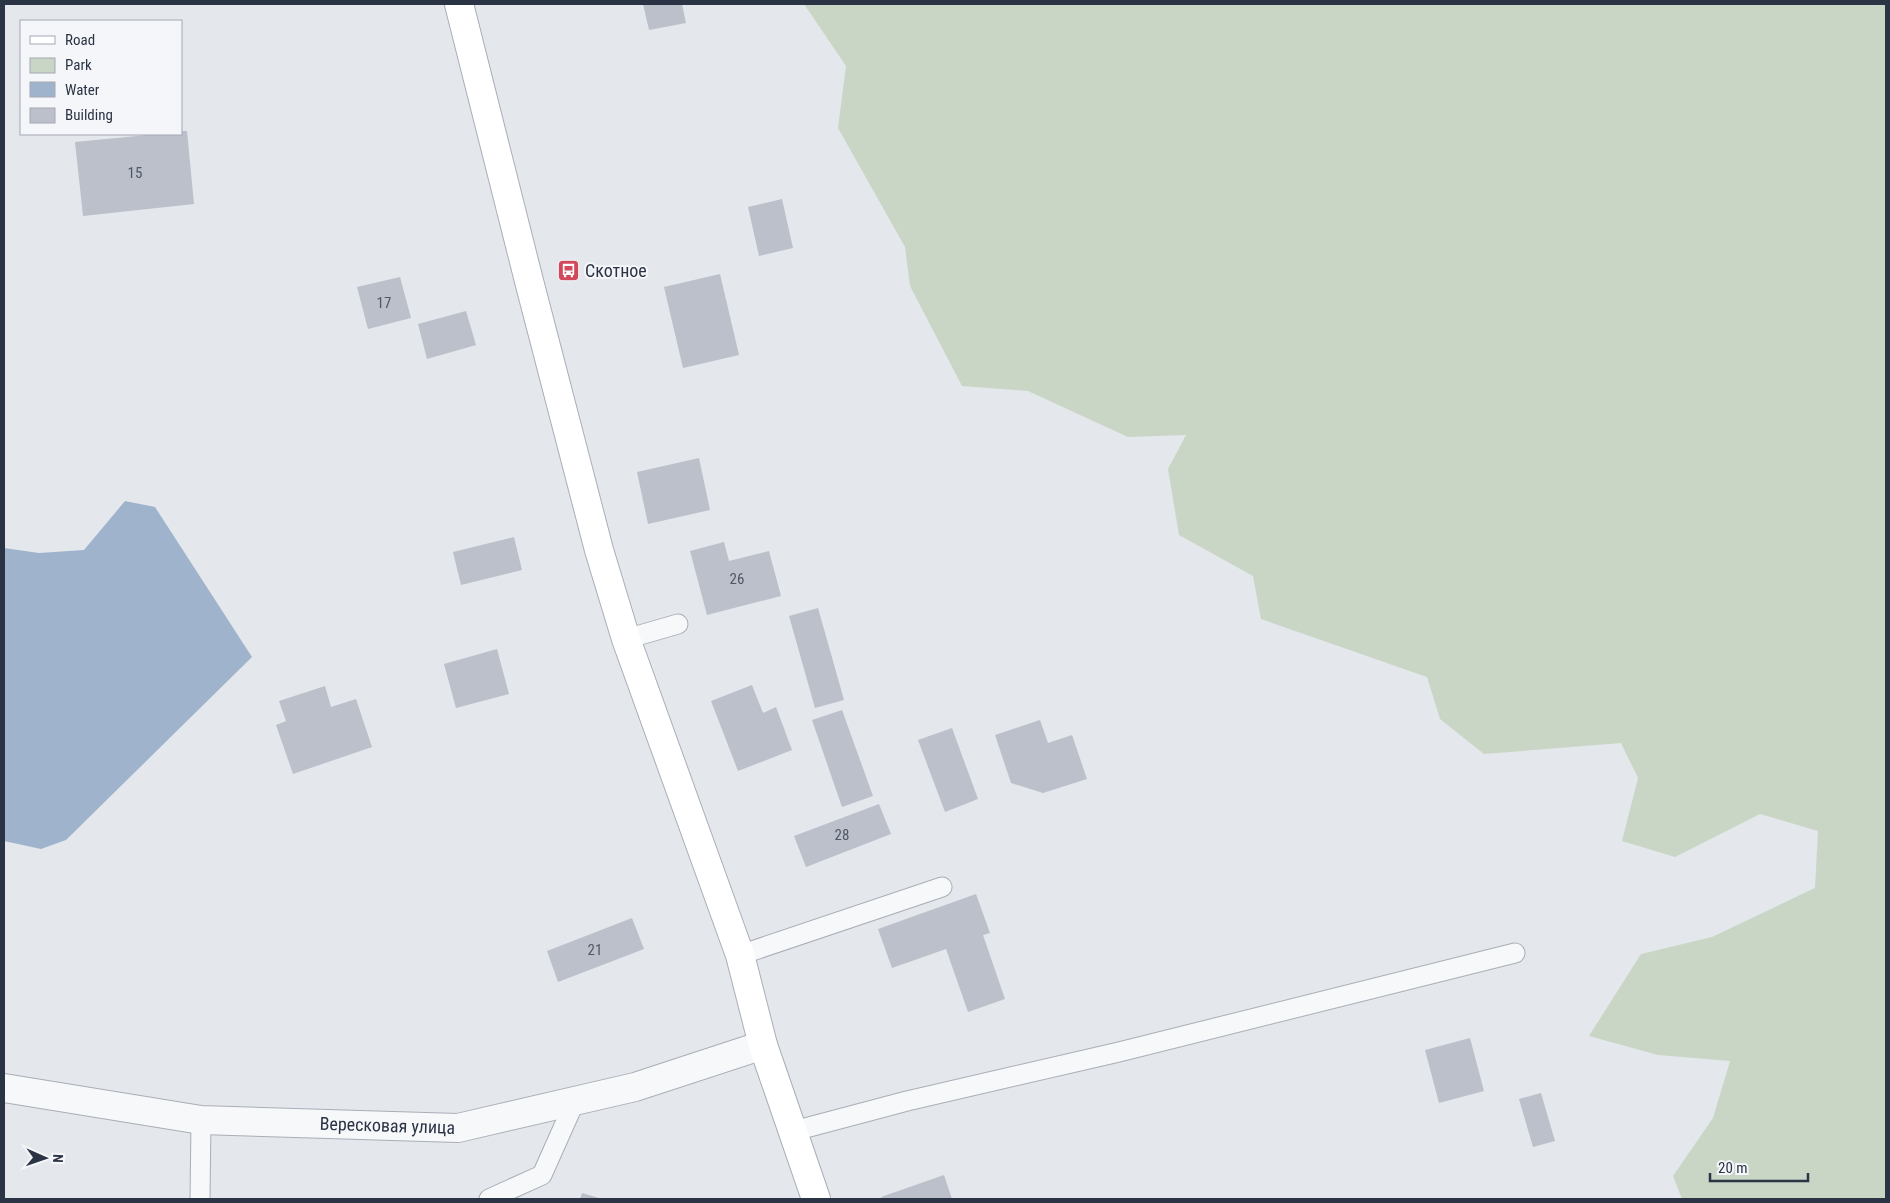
<svg xmlns="http://www.w3.org/2000/svg" width="1890" height="1203" viewBox="0 0 1890 1203" font-family="'Roboto Condensed',sans-serif">
  <style>
    .green { fill: #c9d6c5 }
    .water { fill: #9fb4cc }
    .building { fill: #bbc0ca }
    .lines { fill: none; stroke-linecap: round; stroke-linejoin: round }
    .service-casing { stroke: #a9aeb7; stroke-width: 21 }
    .minor-casing { stroke: #a9aeb7; stroke-width: 30 }
    .secondary-casing { stroke: #a9aeb7; stroke-width: 30 }
    .service { stroke: #f7f8fa; stroke-width: 19 }
    .minor { stroke: #f7f8fa; stroke-width: 28 }
    .secondary { stroke: #fff; stroke-width: 28 }
    .labels { text-anchor: middle; stroke-width: 4; stroke-linejoin: round; paint-order: stroke }
    .number-label { font-size: 15px; fill: #4f5766 }
    .poi-label { font-size: 18px; fill: #2b3445; stroke: #f4f6f9; text-anchor: start }
    .street-label { font-size: 18px; fill: #2b3445; stroke: #f4f6f9 }
  </style>
  <rect width="100%" height="100%" fill="#e4e7ec"/>
  <path class="green" d="M 804,4 L 1886,4 L 1886,1199 L 1682,1199 L 1673,1176 L 1713,1118 L 1730,1061 L 1658,1055 L 1589,1036 L 1641,954 L 1712,937 L 1815,888 L 1818,831 L 1760,814 L 1675,857 L 1622,841 L 1638,778 L 1621,743 L 1484,754 L 1440,719 L 1427,677 L 1261,619 L 1253,576 L 1179,535 L 1168,469 L 1186,435 L 1128,437 L 1028,391 L 962,386 L 910,286 L 905,247 L 838,128 L 846,66 Z"/>
  <path class="water" d="M 125,501 L 155,507 L 252,657 L 66,840 L 41,849 L 4,841 L 4,548 L 39,553 L 84,550 Z"/>
  <g class="building">
    <path d="M 643,4 L 682,4 L 686,23 L 649,30 Z"/>
    <path d="M 181,131 L 187,131 L 194,204 L 83,216 L 75,142 L 158,134 L 181,134 Z"/>
    <path d="M 782,199 L 793,248 L 759,256 L 748,207 Z"/>
    <path d="M 720,274 L 739,355 L 683,368 L 664,287 Z"/>
    <path d="M 400,277 L 411,318 L 368,329 L 357,287 Z"/>
    <path d="M 466,311 L 476,345 L 427,359 L 418,324 Z"/>
    <path d="M 699,458 L 710,510 L 648,524 L 637,472 Z"/>
    <path d="M 514,537 L 522,570 L 461,585 L 453,552 Z"/>
    <path d="M 724,542 L 729,561 L 769,551 L 781,596 L 707,615 L 690,551 Z"/>
    <path d="M 818,608 L 844,700 L 815,708 L 789,616 Z"/>
    <path d="M 497,649 L 509,694 L 456,708 L 444,664 Z"/>
    <path d="M 752,685 L 763,713 L 776,707 L 792,750 L 738,771 L 711,701 Z"/>
    <path d="M 325,686 L 331,707 L 356,699 L 372,747 L 293,774 L 276,725 L 286,721 L 279,701 Z"/>
    <path d="M 842,710 L 873,796 L 842,807 L 812,720 Z"/>
    <path d="M 1040,720 L 1048,743 L 1072,735 L 1087,779 L 1043,793 L 1011,783 L 995,735 Z"/>
    <path d="M 952,728 L 978,799 L 945,812 L 918,740 Z"/>
    <path d="M 879,804 L 891,834 L 806,867 L 794,836 Z"/>
    <path d="M 976,894 L 990,933 L 983,935 L 1005,999 L 968,1012 L 946,949 L 892,968 L 878,929 Z"/>
    <path d="M 632,918 L 644,949 L 558,982 L 547,951 Z"/>
    <path d="M 1470,1038 L 1484,1091 L 1439,1103 L 1425,1050 Z"/>
    <path d="M 1541,1093 L 1555,1141 L 1533,1147 L 1519,1099 Z"/>
    <path d="M 944,1175 L 952,1199 L 882,1199 L 881,1197 Z"/>
    <path d="M 582,1193 L 602,1199 L 580,1199 Z"/>
  </g>
  <g class="lines">
    <defs>
      <g id="service">
        <path d="M 626,639 L 678,624"/>
        <path d="M 740,955 L 942,887"/>
        <path d="M 794,1131 L 907,1101 L 1119,1052 L 1515,953"/>
        <path d="M 200,1199 L 201,1120"/>
        <path d="M 489,1199 L 542,1175 L 575,1101"/>
      </g>
      <g id="minor">
        <path id="s1" d="M 4,1088 L 201,1120 L 458,1128 L 635,1087 L 763,1045"/>
      </g>
      <path id="secondary" d="M 459,4 L 529,281 L 599,550 L 626,639 L 740,955 L 763,1045 L 816,1199"/>
    </defs>
    <use href="#service" class="service-casing"/>
    <use href="#minor" class="minor-casing"/>
    <use href="#secondary" class="secondary-casing"/>
    <use href="#service" class="service"/>
    <use href="#minor" class="minor"/>
    <use href="#secondary" class="secondary"/>
  </g>
  <defs>
    <symbol id="bus-square" viewBox="-11 -11 22 22"><rect x="-9" y="-9" width="18" height="18" rx="4" fill="#d1495b" stroke="#f4f6f9"/><path d="M-5-6H5V4H4V6H2V4H-2V6H-4V4H-5ZM-3.5-4V0h7V-4ZM-3.5 1.2v1.5H-2V1.2ZM2 1.2v1.5H3.5V1.2Z" fill="#fff"/></symbol>
  </defs>
  <g fill-rule="evenodd">
    <use href="#bus-square" x="556" y="258" width="25" height="25"/>
  </g>
  <g class="labels">
    <g class="number-label">
      <text x="135" y="178">15</text>
      <text x="384" y="308">17</text>
      <text x="737" y="584">26</text>
      <text x="842" y="840">28</text>
      <text x="595" y="955">21</text>
    </g>
    <g class="poi-label">
      <text x="585" y="277">Скотное</text>
    </g>
    <g class="street-label">
      <text dy="6" stroke="none"><textPath href="#s1" startOffset="386">Вересковая улица</textPath></text>
    </g>
  </g>
  <rect width="1890" height="1203" fill="none" stroke="#2b3445" stroke-width="10"/>
  <rect x="20" y="20" width="162" height="115" fill="#f4f6f9" stroke="#a4a8b1"/>
  <rect x="30" y="36" width="25" height="8" fill="#ffffff" stroke="#a4a8b1"/>
  <text x="65" y="45" font-size="15" fill="#2b3445">Road</text>
  <rect x="30" y="58" width="25" height="15" fill="#c9d6c5" stroke="#a4a8b1"/>
  <text x="65" y="70" font-size="15" fill="#2b3445">Park</text>
  <rect x="30" y="82" width="25" height="15" fill="#9fb4cc" stroke="#a4a8b1"/>
  <text x="65" y="95" font-size="15" fill="#2b3445">Water</text>
  <rect x="30" y="108" width="25" height="15" fill="#bbc0ca" stroke="#a4a8b1"/>
  <text x="65" y="120" font-size="15" fill="#2b3445">Building</text>
  <g transform="translate(45 1158) rotate(92)" stroke="#f4f6f9" stroke-width="4" paint-order="stroke">
  <path d="M0-4L9 19L0 12L-9 19Z" fill="#2b3445"/>
  <text y="-8" font-size="14" font-weight="bold" text-anchor="middle" fill="#2b3445">N</text>
  </g>
  <path d="M1710 1173v8h98v-8" fill="none" stroke="#2b3445" stroke-width="2.5"/>
  <text x="1718" y="1173" font-size="15" fill="#2b3445" stroke="#f4f6f9" stroke-width="4" paint-order="stroke">20 m</text>
</svg>
